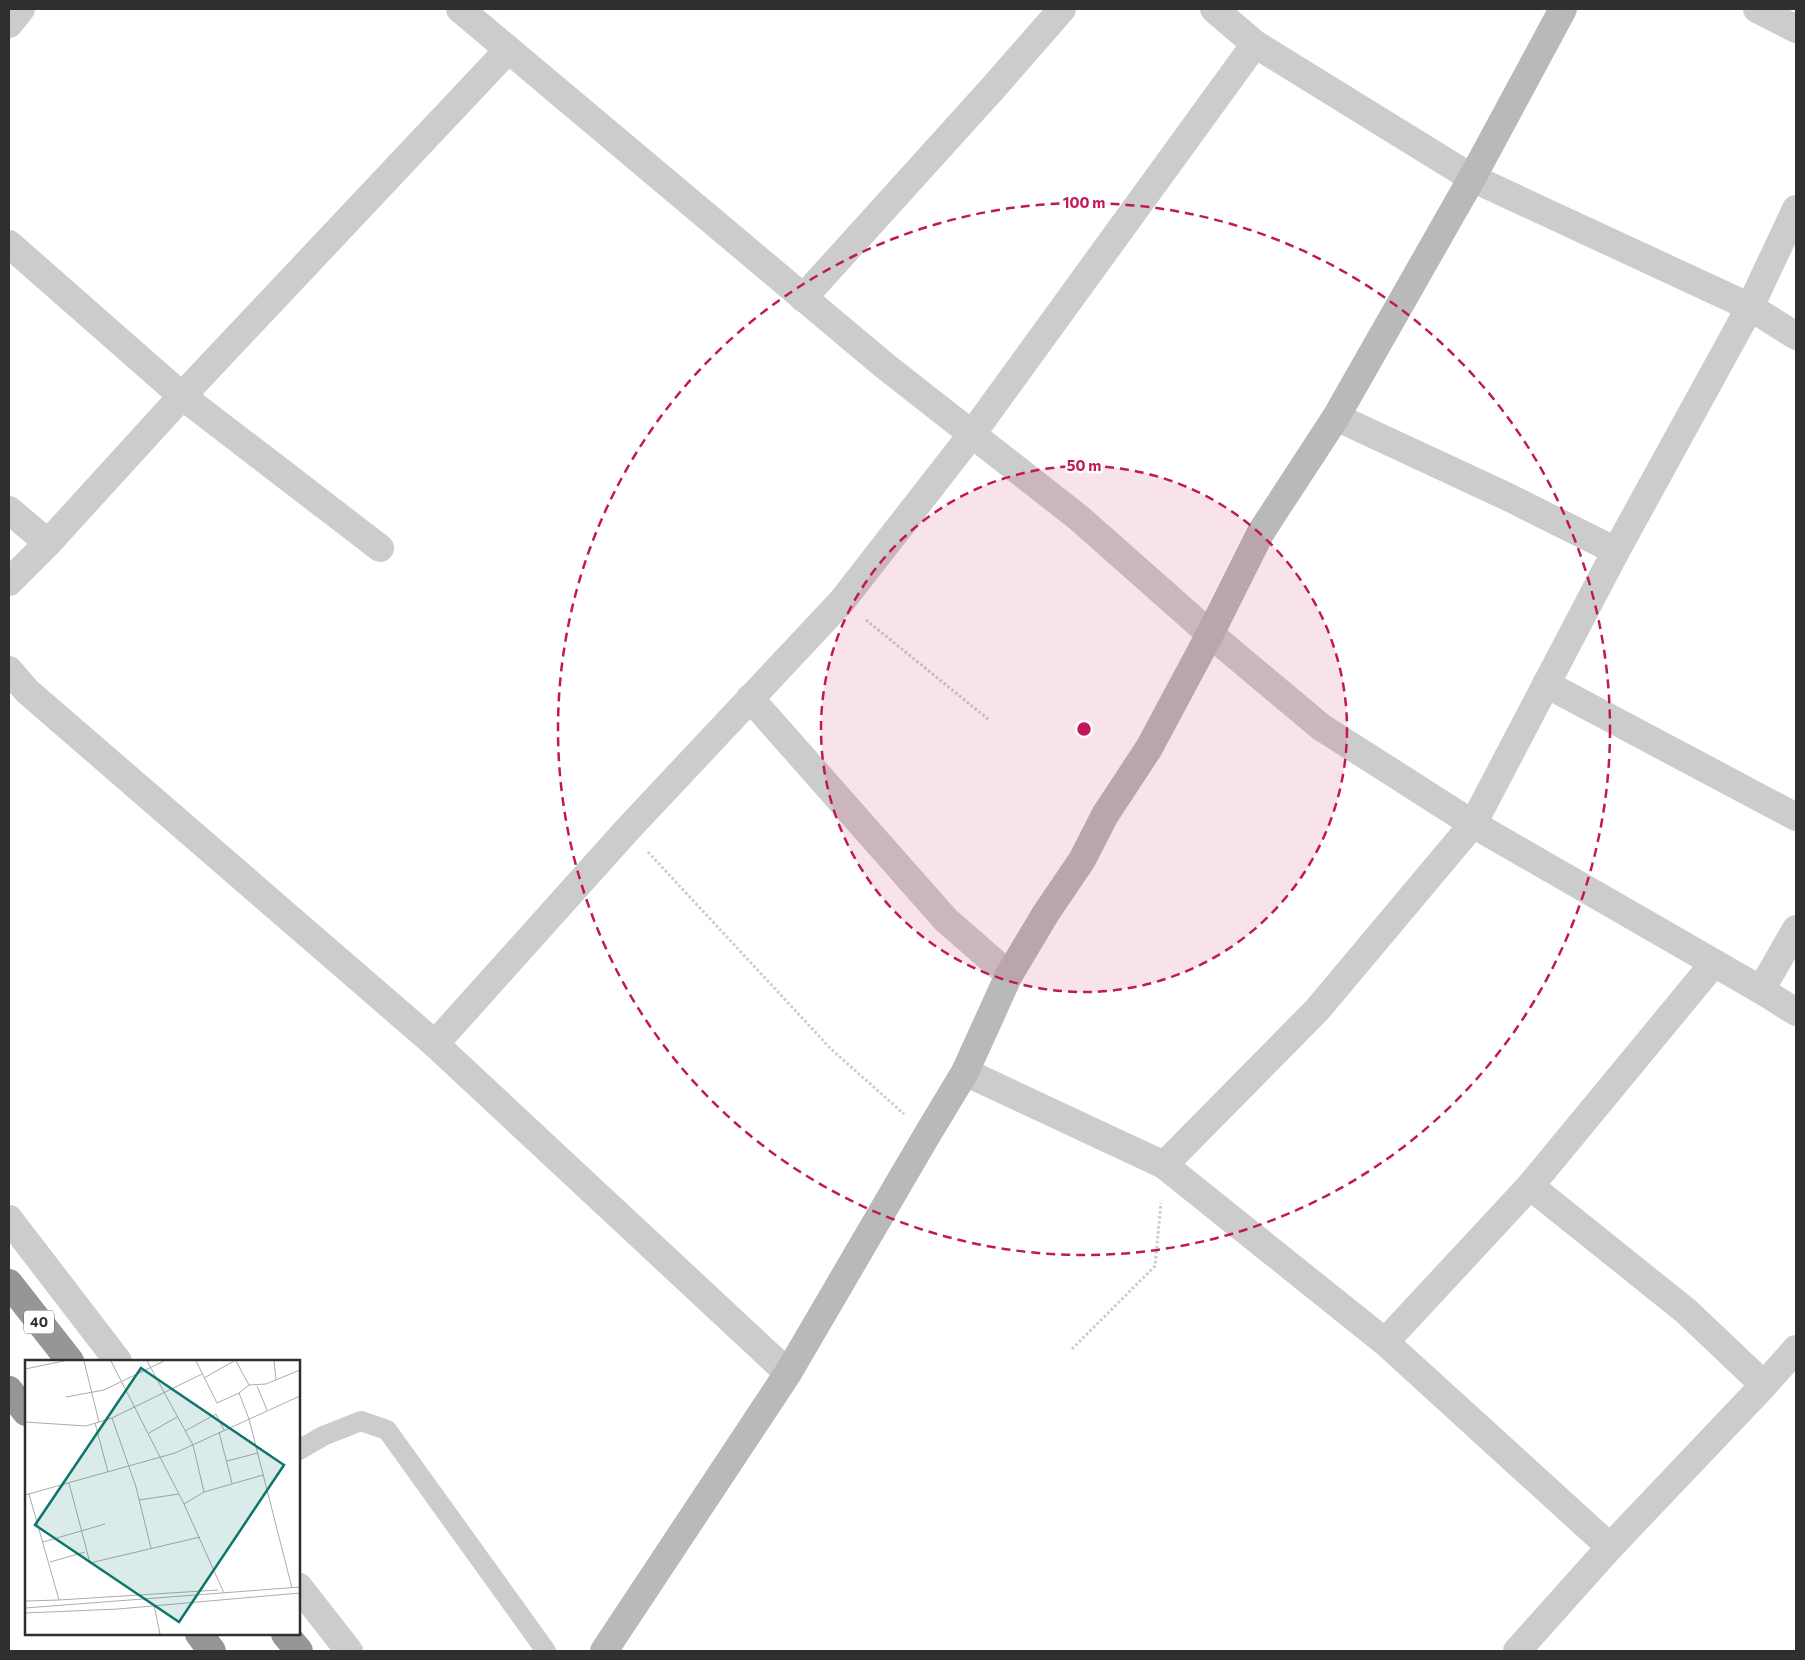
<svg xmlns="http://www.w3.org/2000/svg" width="1805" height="1660" viewBox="0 0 1805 1660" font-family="Commissioner,sans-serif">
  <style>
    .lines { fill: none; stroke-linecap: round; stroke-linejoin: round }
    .path { stroke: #ccc; stroke-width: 3; stroke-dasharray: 2.5 2.5; stroke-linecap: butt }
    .lane { stroke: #ccc; stroke-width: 20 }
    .street { stroke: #ccc; stroke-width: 28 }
    .secondary { stroke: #b9b9b9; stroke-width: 28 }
    .highway { stroke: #969696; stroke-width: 28 }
    .ring { fill: none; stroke: #c2185b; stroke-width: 2.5; stroke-dasharray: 9 6 }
    .labels { text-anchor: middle; stroke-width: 5; stroke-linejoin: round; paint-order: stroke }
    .shield { fill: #fff; stroke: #6d6d6d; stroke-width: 1 }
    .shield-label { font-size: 14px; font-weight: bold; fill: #2f2f2f }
    .inset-road { fill: none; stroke: #acacac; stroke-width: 1 }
    .view { fill: #0f766e; fill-opacity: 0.15; stroke: #0f766e; stroke-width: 2.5 }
    .inset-edge { fill: none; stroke: #2f2f2f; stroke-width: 2.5 }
    .centre { fill: #c2185b; stroke: #fff; stroke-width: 2.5 }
    .ring-label { font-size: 15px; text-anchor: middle; font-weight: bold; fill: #c2185b; stroke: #fff; stroke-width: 5; stroke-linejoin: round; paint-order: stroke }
  </style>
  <rect width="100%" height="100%" fill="#fff"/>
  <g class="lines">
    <g class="path">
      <path d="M 866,620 L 988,719"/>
      <path d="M 648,852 L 831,1049 L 904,1114"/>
      <path d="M 1072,1349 L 1155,1266 L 1161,1203"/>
    </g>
    <path class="lane" d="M 299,1450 L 323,1436 L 361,1421 L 387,1430 L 546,1651"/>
    <g class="street">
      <path d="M 460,9 L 885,366 L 1079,518 L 1210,634 L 1321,727 L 1473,824 L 1761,990 L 1796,1012"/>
      <path d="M 1214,9 L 1255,44 L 1472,178 L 1750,307 L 1796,336"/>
      <path d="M 1757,9 L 1796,29"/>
      <path d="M 9,24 L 21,9"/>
      <path d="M 9,244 L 182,396 L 380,548"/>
      <path d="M 803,298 L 993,88 L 1062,9"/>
      <path d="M 1336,417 L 1508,497 L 1616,551"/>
      <path d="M 9,510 L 48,543"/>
      <path d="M 9,582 L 48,543 L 182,396 L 508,50"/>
      <path d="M 9,670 L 27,691 L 435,1044 L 788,1373"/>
      <path d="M 1546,684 L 1796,817"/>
      <path d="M 750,698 L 946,920 L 1009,975"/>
      <path d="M 1761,990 L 1796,929"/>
      <path d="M 435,1044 L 627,830 L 842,601 L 972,434 L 1255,44"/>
      <path d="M 965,1072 L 1164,1165 L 1385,1342 L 1610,1547"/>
      <path d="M 1164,1165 L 1317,1010 L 1473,824 L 1616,551 L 1750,307 L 1796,209"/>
      <path d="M 1530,1186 L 1686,1311 L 1764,1385"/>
      <path d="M 9,1219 L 118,1361"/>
      <path d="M 1385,1342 L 1530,1186 L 1714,963"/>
      <path d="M 299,1587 L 349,1651"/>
      <path d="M 1517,1651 L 1610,1547 L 1764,1385 L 1796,1349"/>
    </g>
    <path class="secondary" d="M 604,1651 L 788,1373 L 927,1135 L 965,1072 L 1009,975 L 1046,913 L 1082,860 L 1105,815 L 1149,748 L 1210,634 L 1261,532 L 1336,417 L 1472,178 L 1563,9"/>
    <g class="highway">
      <path d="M 9,1283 L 70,1361"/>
      <path d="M 9,1390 L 26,1412"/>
      <path d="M 199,1634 L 212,1651"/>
      <path d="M 285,1634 L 299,1651"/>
    </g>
  </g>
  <circle cx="1084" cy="729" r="263" fill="#c2185b" fill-opacity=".12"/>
  <g class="ring">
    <circle cx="1084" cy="729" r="263"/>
    <circle cx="1084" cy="729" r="526"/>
  </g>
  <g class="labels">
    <rect class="shield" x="24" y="1310.5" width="30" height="23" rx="4"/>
    <g class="shield-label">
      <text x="39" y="1327">40</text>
    </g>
  </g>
  <g transform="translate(25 1360)">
    <rect width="275" height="275" fill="#fff"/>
    <path class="inset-road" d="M 59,1 L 74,62M 86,1 L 159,144 L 199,233M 122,1 L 168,85 L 179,132M 171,1 L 192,43 L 214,33 L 224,59 L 267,228M 211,1 L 224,25 L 214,33M 249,1 L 251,20M 0,9 L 39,1M 179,18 L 209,1M 224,25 L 241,24 L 275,10M 232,26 L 242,50M 41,37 L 79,30 L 139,1M 87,58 L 111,127 L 126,188M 0,62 L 61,66 L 87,58 L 177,14M 70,63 L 83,112M 160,71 L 191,54 L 199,70M 194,72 L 207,123M 124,73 L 152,57M 202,101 L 233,93M 44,123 L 65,203 L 175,177M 0,135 L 150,93 L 275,36M 114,140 L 154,134M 159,144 L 179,132 L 238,115M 18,182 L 80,164M 25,202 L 60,192M 34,240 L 193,230M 0,241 L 34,240 L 4,134M 129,245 L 135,274M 0,248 L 275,227M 0,253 L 93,249 L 275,233"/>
    <path class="view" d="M 116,8 L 259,105 L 154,262 L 10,165 Z"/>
    <rect width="275" height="275" class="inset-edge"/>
  </g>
  <circle cx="1084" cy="729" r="8" class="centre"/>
  <g class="ring-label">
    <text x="1084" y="208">100 m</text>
    <text x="1084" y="471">50 m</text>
  </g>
  <rect width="1805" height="1660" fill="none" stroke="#2f2f2f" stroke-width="20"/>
</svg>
